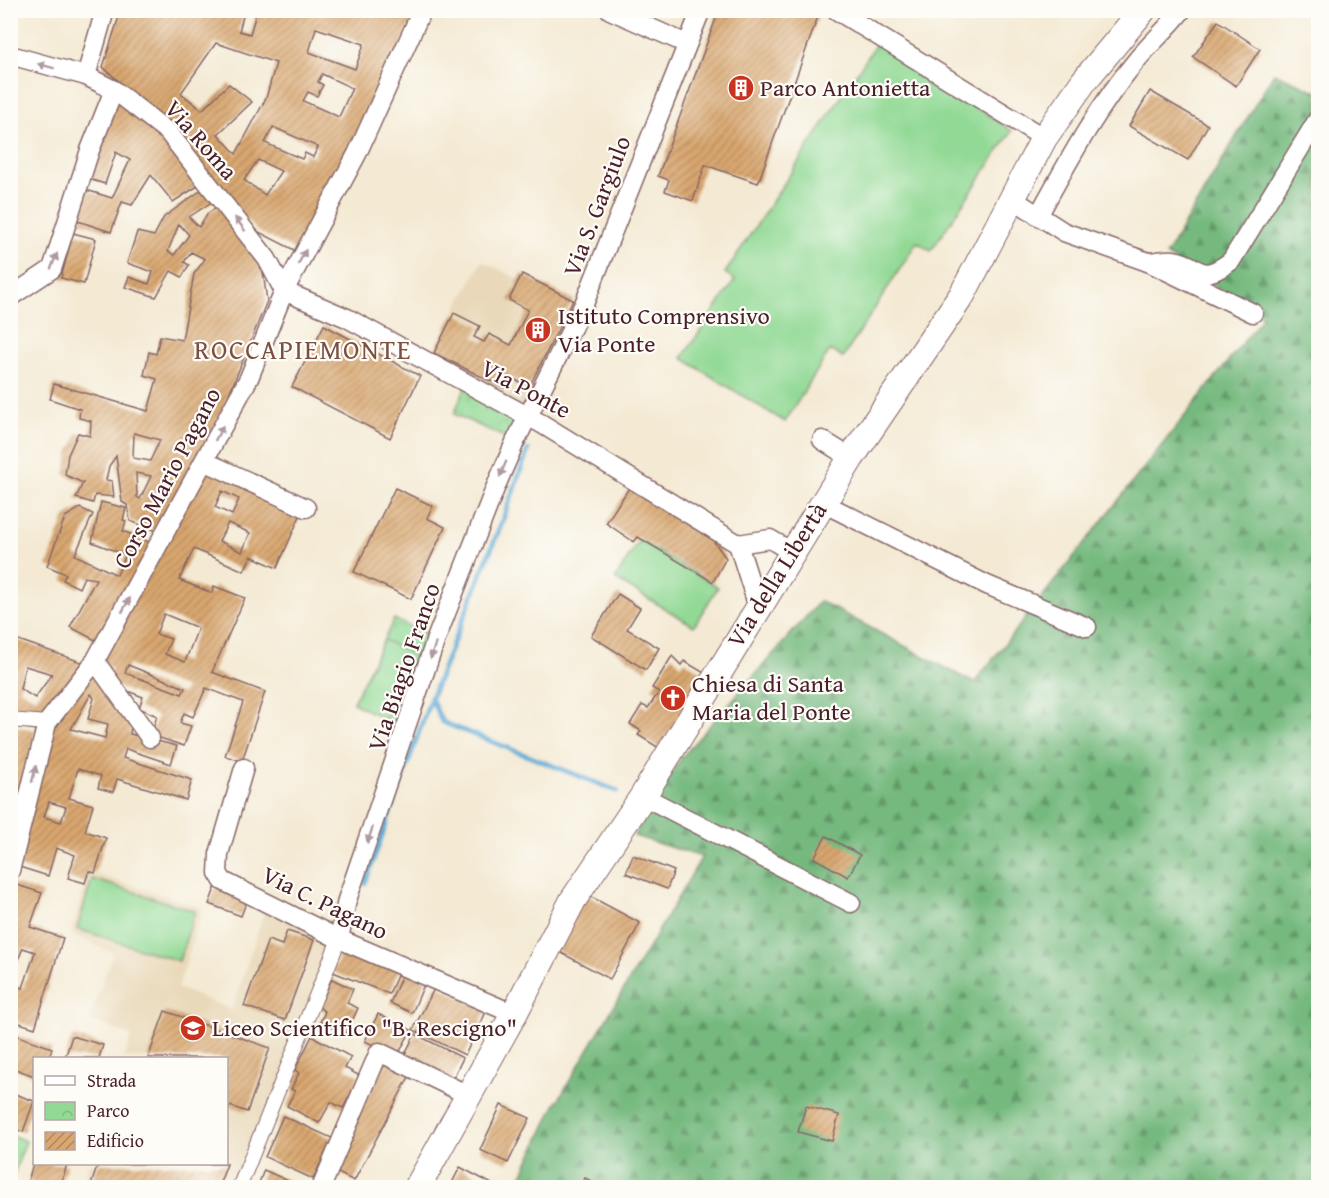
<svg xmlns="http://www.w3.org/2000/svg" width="1329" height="1198" viewBox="0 0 1329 1198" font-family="'Gentium Book Plus',serif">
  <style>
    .built { fill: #e9d9ba }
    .forest { fill: url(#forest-firs); stroke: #5f6c54; stroke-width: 1.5 }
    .park { fill: url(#park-crowns); stroke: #6e7c60; stroke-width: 1.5 }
    .pitch { fill: #91d994; stroke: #6e7c60; stroke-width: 1.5 }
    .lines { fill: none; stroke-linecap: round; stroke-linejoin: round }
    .stream { stroke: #5ca9d5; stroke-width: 5 }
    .building { fill: url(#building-hatch); fill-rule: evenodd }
    .pedestrian-casing { stroke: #866666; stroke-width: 16 }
    .minor-casing { stroke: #866666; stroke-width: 21 }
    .secondary-casing { stroke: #866666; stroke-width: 28 }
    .pedestrian { stroke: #fff; stroke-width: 14 }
    .minor { stroke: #fff; stroke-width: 18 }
    .secondary { stroke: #fff; stroke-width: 26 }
    .oneway { fill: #ae9aa0 }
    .labels { text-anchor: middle; stroke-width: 4.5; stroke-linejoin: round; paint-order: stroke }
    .poi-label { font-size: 24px; fill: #4a1f2b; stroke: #fdfcf7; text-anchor: start }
    .street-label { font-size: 24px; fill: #4a1f2b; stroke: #fdfcf7 }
    .quarter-label { font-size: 27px; letter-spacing: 1.5px; fill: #7c4f43; stroke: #fdfcf7 }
  </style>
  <defs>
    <pattern id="forest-firs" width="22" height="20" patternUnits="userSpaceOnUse" patternTransform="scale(1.5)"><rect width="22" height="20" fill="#74b97e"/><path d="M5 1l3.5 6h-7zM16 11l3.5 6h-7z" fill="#619667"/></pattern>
    <pattern id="park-crowns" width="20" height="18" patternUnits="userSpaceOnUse" patternTransform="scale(1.5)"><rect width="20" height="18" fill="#91d994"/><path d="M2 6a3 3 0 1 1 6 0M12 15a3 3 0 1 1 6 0" fill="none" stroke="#7fba80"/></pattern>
    <pattern id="building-hatch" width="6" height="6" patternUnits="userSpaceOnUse" patternTransform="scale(1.5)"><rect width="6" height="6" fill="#d9a76f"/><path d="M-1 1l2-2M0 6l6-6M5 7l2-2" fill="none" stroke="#b2875b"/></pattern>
  </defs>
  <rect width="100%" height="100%" fill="#fdfcf7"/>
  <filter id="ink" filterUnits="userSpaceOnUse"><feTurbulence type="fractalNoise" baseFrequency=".0167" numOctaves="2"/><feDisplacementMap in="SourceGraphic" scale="12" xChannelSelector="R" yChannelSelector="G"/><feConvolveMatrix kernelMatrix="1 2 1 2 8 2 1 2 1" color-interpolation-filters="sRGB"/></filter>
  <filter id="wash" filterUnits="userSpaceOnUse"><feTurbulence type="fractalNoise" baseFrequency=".008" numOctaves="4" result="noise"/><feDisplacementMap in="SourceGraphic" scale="24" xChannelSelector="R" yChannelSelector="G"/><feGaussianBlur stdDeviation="1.35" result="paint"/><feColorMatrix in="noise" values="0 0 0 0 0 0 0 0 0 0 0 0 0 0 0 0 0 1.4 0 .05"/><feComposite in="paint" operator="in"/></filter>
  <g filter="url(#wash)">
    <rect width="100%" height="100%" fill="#f4ead4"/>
    <g class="built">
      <path d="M 482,261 L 519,279 L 522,274 L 584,304 L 529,416 L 426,363 Z"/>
      <path d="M 89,872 L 203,908 L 178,988 L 232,1010 L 267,903 L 339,939 L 239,1187 L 81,1187 L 89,1164 L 226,1164 L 226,1058 L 124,1058 L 131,1036 L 89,1020 L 113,953 L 71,934 Z"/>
    </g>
    <path class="forest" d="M 1274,73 L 1318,92 L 1318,1187 L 516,1188 L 553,1109 L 702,857 L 634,836 L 681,758 L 820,601 L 974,683 L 1263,317 L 1166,255 Z"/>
    <g class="park">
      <path d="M 466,385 L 529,416 L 515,442 L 454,414 Z"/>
      <path d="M 394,619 L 436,639 L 407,730 L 353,703 Z"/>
      <path d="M 11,1135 L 26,1141 L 11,1182 Z"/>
    </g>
    <g class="pitch">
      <path d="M 878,41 L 1012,131 L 931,251 L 917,242 L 843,358 L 830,350 L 785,422 L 682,358 L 735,280 L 725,273 Z"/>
      <path d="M 639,540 L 718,587 L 694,626 L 615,579 Z"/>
      <path d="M 384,640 L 416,656 L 385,719 L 353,703 Z"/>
      <path d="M 92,879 L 195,911 L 179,961 L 77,929 Z"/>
    </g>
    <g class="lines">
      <g class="stream">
        <path d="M 431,698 L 442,722 L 617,791"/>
        <path d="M 365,883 L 431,698 L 502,522 L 528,450"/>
      </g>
    </g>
    <g id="blocks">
      <g class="building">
        <path d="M 121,10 L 236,10 L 244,13 L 239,31 L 250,34 L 257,10 L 375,10 L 394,17 L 397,10 L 416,10 L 384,86 L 298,252 L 257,231 L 143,103 L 103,67 ZM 316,28 L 364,44 L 355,69 L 309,52 ZM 216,43 L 276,63 L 266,98 L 236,154 L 218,134 L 252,102 L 229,84 L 202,110 L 181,93 ZM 322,74 L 352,88 L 339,117 L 303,101 L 308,92 L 317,96 L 323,85 L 318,82 ZM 273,127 L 318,147 L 313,157 L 305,153 L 302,159 L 265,143 ZM 258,160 L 281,171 L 265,195 L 244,180 Z"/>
        <path d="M 719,10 L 820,11 L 758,183 L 705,165 L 693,201 L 665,191 L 669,180 L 658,176 Z"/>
        <path d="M 1218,21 L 1260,49 L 1236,86 L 1193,57 Z"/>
        <path d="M 1150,91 L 1208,125 L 1188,160 L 1129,126 Z"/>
        <path d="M 116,96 L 157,129 L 201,184 L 173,202 L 151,175 L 132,205 L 122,202 L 111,232 L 72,219 L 83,189 L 112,198 L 130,160 L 116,152 L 105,184 L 82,177 Z"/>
        <path d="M 207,186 L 216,199 L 189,217 L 199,227 L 208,213 L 221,205 L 261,257 L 267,301 L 225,404 L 160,532 L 130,521 L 127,505 L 122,502 L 116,456 L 109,466 L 106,480 L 112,481 L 114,497 L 95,495 L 93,503 L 76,498 L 83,483 L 65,475 L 68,455 L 78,433 L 90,436 L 91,421 L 79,418 L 80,409 L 50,399 L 54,384 L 148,411 L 157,379 L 144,375 L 149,352 L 156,354 L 160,336 L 182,340 L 194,274 L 205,259 L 191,252 L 184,262 L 189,265 L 182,277 L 171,271 L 156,297 L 125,287 L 129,277 L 149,284 L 153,272 L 127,263 L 137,232 L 154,236 L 164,217 ZM 179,224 L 189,235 L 174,255 L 168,251 ZM 134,433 L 160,440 L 150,461 L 133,458 ZM 136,473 L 151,476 L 140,499 L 137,497 Z"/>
        <path d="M 73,233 L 96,239 L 84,284 L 61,278 Z"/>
        <path d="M 522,274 L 573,300 L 529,387 L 510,377 L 504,388 L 434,353 L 454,313 L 480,326 L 474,337 L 484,342 L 489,334 L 511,345 L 528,310 L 509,300 Z"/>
        <path d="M 324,325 L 420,376 L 390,438 L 292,387 Z"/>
        <path d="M 204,463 L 304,507 L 277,568 L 251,556 L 244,571 L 194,549 L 179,580 L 212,593 L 214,586 L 245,598 L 212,672 L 265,692 L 242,761 L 225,756 L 243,702 L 206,688 L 193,717 L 184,713 L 180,723 L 191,726 L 184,746 L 151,735 L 157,716 L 139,708 L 143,697 L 112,685 L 108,676 L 112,668 L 98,662 ZM 222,491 L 239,499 L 232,515 L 215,507 ZM 228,523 L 250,533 L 242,552 L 219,541 ZM 164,614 L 198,628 L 185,662 L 165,654 L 171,639 L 156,634 ZM 128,665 L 185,688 L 182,694 L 125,673 Z"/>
        <path d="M 395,488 L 433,506 L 427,518 L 445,527 L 411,599 L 354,572 Z"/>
        <path d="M 629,488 L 712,539 L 726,558 L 713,582 L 638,537 L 634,542 L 606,523 Z"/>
        <path d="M 101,502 L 126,508 L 123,520 L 126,521 L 123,531 L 154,544 L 101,643 L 70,627 L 96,579 L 84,577 L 79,588 L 63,580 L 66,574 L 47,566 L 65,517 L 80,508 L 93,514 L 75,555 L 117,575 L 126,555 L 92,542 Z"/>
        <path d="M 618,594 L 640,608 L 627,629 L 659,648 L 646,670 L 591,636 Z"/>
        <path d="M 10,637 L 87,664 L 44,722 L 10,720 ZM 25,666 L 52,674 L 35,698 L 20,689 Z"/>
        <path d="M 672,656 L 681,665 L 684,661 L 706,674 L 659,748 L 638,735 L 641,731 L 630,724 L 642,705 L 648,708 L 659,692 L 652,688 Z"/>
        <path d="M 95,667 L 132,719 L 130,734 L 177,746 L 171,764 L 126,749 L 123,758 L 192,780 L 186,800 L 117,779 L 113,792 L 98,788 L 101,776 L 78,769 L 69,798 L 93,805 L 85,831 L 106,838 L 95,873 L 89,871 L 85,883 L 68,878 L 75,855 L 56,848 L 48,876 L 13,865 L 57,713 ZM 91,694 L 94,698 L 88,719 L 108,724 L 105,738 L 71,729 ZM 49,802 L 66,807 L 61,822 L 44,817 Z"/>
        <path d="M 10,725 L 35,730 L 24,794 L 15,792 L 12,811 Z"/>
        <path d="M 826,836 L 860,855 L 848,877 L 814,858 Z"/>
        <path d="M 633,855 L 674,871 L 667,889 L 626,873 Z"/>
        <path d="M 14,884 L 42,893 L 30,927 L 63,938 L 35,1028 L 10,1020 L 10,984 L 23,988 L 35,952 L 23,948 L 10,980 L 10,897 Z"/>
        <path d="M 216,886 L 248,898 L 241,916 L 209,904 Z"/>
        <path d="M 584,893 L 640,923 L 610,979 L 554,949 Z"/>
        <path d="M 287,931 L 314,940 L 285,1020 L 244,1006 L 268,940 L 282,945 Z"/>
        <path d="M 344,945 L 400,969 L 389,994 L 333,972 Z"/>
        <path d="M 404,970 L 426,980 L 412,1013 L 390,1003 Z"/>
        <path d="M 332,979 L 353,989 L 347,1003 L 358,1008 L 346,1034 L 320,1022 L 325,1012 L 319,1007 Z"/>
        <path d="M 436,985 L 487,1010 L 465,1055 L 413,1030 Z"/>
        <path d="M 165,1011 L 270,1048 L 247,1112 L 230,1106 L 226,1114 L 226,1058 L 148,1058 Z"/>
        <path d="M 378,1014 L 411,1030 L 397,1057 L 365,1041 Z"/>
        <path d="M 10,1033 L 52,1048 L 49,1058 L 34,1058 L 34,1076 L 10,1067 Z"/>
        <path d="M 415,1034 L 463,1058 L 451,1082 L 403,1058 Z"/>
        <path d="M 72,1036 L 103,1045 L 99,1058 L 65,1058 Z"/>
        <path d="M 312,1036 L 351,1057 L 345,1068 L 360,1076 L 343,1108 L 331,1102 L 319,1123 L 287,1106 L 295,1091 L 291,1089 L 299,1073 L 295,1070 Z"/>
        <path d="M 387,1060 L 411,1073 L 354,1181 L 330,1169 Z"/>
        <path d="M 10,1092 L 34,1101 L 23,1132 L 10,1127 Z"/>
        <path d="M 501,1105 L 530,1118 L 508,1163 L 480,1150 Z"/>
        <path d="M 806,1106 L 839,1115 L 832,1141 L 798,1132 Z"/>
        <path d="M 283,1116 L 332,1138 L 313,1179 L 265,1157 Z"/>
        <path d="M 33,1164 L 67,1164 L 60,1188 L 48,1188 L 28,1181 Z"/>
        <path d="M 98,1164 L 227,1164 L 218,1188 L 90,1188 Z"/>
        <path d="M 460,1167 L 494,1185 L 492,1188 L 461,1188 L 452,1183 Z"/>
        <path d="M 264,1170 L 300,1186 L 299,1188 L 257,1188 Z"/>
        <path d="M 585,1178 L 605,1188 L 580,1188 Z"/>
      </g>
    </g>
  </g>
  <g filter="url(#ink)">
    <use href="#blocks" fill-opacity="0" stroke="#866666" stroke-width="1.5"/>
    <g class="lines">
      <defs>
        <g id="pedestrian">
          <path d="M 10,720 L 47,723"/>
          <path d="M 239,1188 L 339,939"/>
        </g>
        <g id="minor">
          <path d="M 610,10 L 687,44"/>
          <path d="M 836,10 L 1044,138"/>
          <path d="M 10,55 L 86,76 L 114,90 L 168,132 L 267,259 L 284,291 L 347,318 L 542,424 L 738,544 L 758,607"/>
          <path d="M 86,76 L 105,10"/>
          <path d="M 1013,199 L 1064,232 L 1148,262 L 1253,313"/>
          <path d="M 1038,216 C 1068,162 1096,109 1136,61 C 1150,44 1168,28 1182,10"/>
          <path d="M 1148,262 C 1155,262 1166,259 1173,260 C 1202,264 1197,286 1231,261 L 1318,119"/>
          <path d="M 10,297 L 52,269 L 90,150 L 114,90"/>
          <path d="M 822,440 L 851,458"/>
          <path d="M 204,461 L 306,508"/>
          <path d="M 823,503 L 987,585 L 1087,627"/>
          <path d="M 738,544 L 770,539 L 792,552"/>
          <path d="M 95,661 L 150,738"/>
          <path d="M 244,768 L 219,854 L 218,873 L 223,881 L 339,939 L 514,1014"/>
          <path d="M 643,796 L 851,903"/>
          <path d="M 10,871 L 47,723 L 95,661 L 249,378 L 284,291 L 357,154 L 422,10"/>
          <path d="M 339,939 L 347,900 L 436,639 L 496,486 L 515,442 L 584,304 L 701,10"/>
          <path d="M 321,1188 L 379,1052 L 468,1095"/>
        </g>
        <path id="secondary" d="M 417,1188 L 514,1014 L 573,900 L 643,796 L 851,458 L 962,295 L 1044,138 L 1084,81 L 1143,10"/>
      </defs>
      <use href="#pedestrian" class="pedestrian-casing"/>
      <use href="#minor" class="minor-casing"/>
      <use href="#secondary" class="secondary-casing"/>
      <use href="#pedestrian" class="pedestrian"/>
      <use href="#minor" class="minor"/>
      <use href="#secondary" class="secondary"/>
    </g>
    <defs><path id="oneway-solid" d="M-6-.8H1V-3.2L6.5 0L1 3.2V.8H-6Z" transform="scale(1.5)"/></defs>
    <g class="oneway">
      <use href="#oneway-solid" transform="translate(46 66) rotate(-165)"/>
      <use href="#oneway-solid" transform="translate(240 224) rotate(-127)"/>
      <use href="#oneway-solid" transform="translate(302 257) rotate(-62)"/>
      <use href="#oneway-solid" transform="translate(54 261) rotate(-68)"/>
      <use href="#oneway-solid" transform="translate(219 433) rotate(-62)"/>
      <use href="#oneway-solid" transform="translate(503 469) rotate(113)"/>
      <use href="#oneway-solid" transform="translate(126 605) rotate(-61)"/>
      <use href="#oneway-solid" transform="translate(433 651) rotate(108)"/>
      <use href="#oneway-solid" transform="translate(34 774) rotate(-76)"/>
      <use href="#oneway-solid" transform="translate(370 835) rotate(109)"/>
    </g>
  </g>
  <defs>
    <symbol id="building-disc" viewBox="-11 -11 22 22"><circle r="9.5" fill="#c8321e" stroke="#fdfcf7"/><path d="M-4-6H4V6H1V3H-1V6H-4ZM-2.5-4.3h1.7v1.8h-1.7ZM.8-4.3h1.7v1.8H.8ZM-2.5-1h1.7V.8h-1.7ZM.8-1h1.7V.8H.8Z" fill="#fff"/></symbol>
    <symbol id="church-disc" viewBox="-11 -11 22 22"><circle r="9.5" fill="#c8321e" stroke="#fdfcf7"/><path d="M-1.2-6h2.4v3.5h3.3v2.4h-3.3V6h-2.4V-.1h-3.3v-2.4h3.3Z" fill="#fff"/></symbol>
    <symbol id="school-disc" viewBox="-11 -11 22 22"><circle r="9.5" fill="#c8321e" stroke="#fdfcf7"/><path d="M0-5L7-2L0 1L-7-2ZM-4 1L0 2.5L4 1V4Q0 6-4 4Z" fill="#fff"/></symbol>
  </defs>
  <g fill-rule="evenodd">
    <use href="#building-disc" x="726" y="73" width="30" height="30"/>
    <use href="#building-disc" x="523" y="315" width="30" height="30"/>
    <use href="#church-disc" x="658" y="683" width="30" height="30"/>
    <use href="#school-disc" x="178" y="1013" width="30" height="30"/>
  </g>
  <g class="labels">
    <g class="poi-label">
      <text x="760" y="96">Parco Antonietta</text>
      <text x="558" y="324">Istituto Comprensivo<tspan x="558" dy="28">Via Ponte</tspan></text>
      <text x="692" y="692">Chiesa di Santa<tspan x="692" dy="28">Maria del Ponte</tspan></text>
      <text x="212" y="1036">Liceo Scientifico "B. Rescigno"</text>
    </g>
    <g class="street-label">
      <text transform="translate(201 140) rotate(49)" y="8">Via Roma</text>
      <text transform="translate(597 206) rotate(-69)" y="8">Via S. Gargiulo</text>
      <text transform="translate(526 389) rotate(28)" y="8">Via Ponte</text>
      <text transform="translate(167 478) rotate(-62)" y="8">Corso Mario Pagano</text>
      <text transform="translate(777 575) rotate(-58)" y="8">Via della Libertà</text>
      <text transform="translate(404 667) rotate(-71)" y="8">Via Biagio Franco</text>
      <text transform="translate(325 903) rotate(26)" y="8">Via C. Pagano</text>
    </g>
    <g class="quarter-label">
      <text x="303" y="359">ROCCAPIEMONTE</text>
    </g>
  </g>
  <rect width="1329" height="1198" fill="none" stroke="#fdfcf7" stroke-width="36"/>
  <rect x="33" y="1057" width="195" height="108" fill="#fdfcf7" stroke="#b5a4a5" stroke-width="1.5"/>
  <rect x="45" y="1076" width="30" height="9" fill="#ffffff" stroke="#b5a4a5" stroke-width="1.5"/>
  <text x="87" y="1087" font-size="18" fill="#4a1f2b">Strada</text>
  <rect x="45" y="1102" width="30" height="18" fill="url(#park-crowns)" stroke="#b5a4a5" stroke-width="1.5"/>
  <text x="87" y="1117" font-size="18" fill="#4a1f2b">Parco</text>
  <rect x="45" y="1132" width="30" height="18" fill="url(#building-hatch)" stroke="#b5a4a5" stroke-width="1.5"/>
  <text x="87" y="1147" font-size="18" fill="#4a1f2b">Edificio</text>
</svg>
